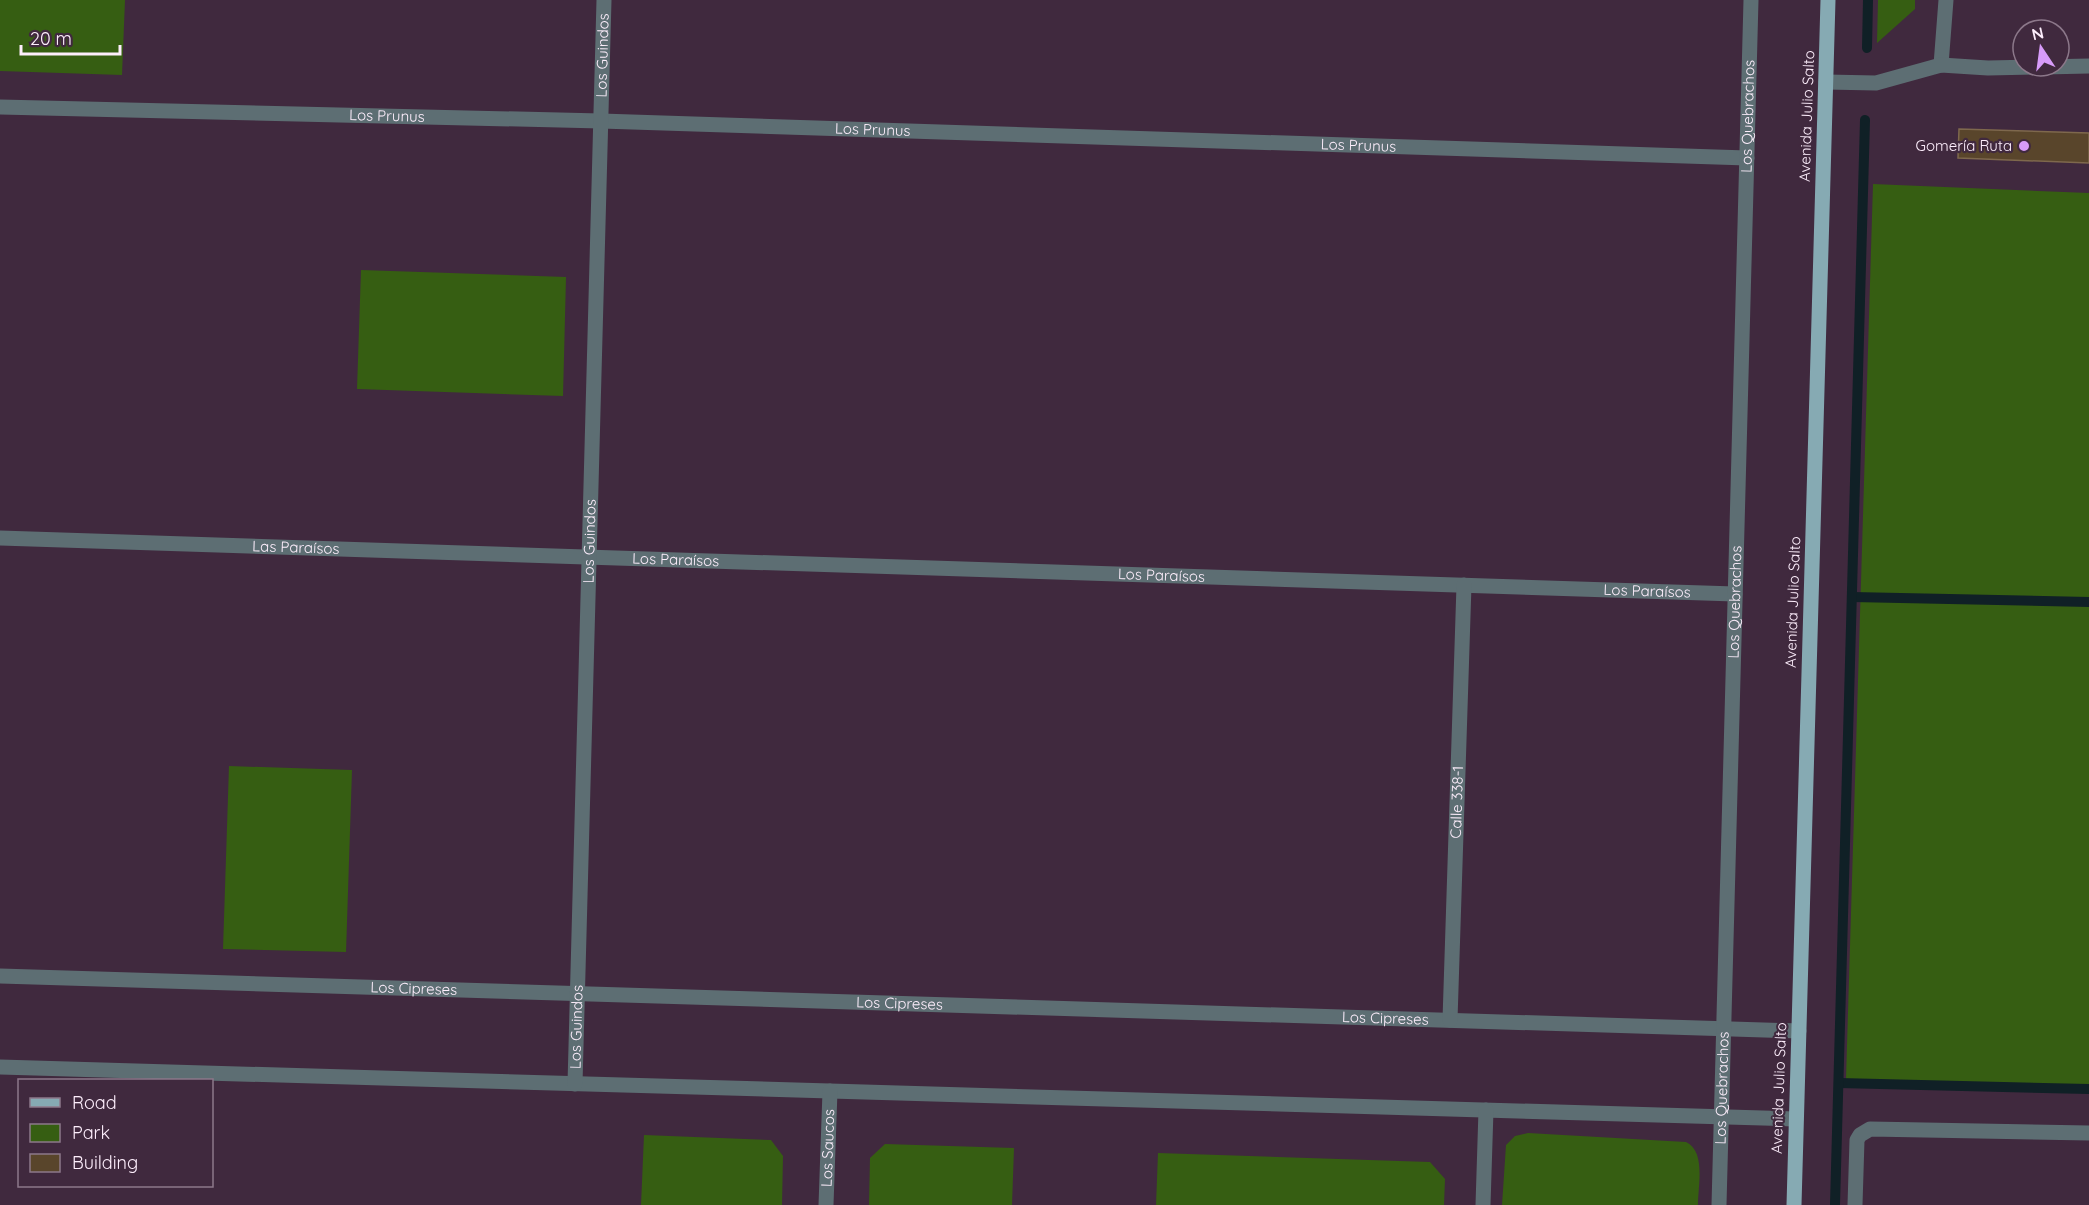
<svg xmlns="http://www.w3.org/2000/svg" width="2089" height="1205" viewBox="0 0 2089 1205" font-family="Quicksand,sans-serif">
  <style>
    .green { fill: #365e12 }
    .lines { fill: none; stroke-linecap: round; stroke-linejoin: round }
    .stream { stroke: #102026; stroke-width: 10 }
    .building { fill: #59452b; stroke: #7e684d; stroke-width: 1.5 }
    .lane { stroke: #5d6e73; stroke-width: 15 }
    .street { stroke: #5d6e73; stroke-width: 15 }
    .primary { stroke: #86aab3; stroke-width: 15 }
    .poi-dot { fill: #d79bf9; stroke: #40293e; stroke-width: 2 }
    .labels { text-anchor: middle; stroke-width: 4.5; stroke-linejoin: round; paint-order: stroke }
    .street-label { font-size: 15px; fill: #fdeefc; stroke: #40293e }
    .poi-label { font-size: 15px; fill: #fdeefc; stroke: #40293e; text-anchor: end }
  </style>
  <rect width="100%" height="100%" fill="#40293e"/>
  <g class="green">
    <path d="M 0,0 L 125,0 L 122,75 L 0,71 Z"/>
    <path d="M 1878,0 L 1915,0 L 1915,9 L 1877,43 Z"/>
    <path d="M 1873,184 L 2089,193 L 2089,1085 L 1846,1079 Z"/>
    <path d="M 361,270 L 566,277 L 563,396 L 357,389 Z"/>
    <path d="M 229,766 L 352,770 L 346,952 L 223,949 Z"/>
    <path d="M 1528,1133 L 1686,1142 C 1706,1151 1698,1186 1698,1205 L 1502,1205 L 1506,1145 L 1515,1136 Z"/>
    <path d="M 644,1135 L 771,1140 L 783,1156 L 782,1205 L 641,1205 Z"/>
    <path d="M 885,1144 L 1014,1148 L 1012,1205 L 869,1205 L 870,1158 Z"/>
    <path d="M 1158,1153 L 1430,1162 L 1445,1179 L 1444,1205 L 1156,1205 Z"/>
  </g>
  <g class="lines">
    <g class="stream">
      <path d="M 1867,48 L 1868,0"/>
      <path d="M 1852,597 L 2089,602"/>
      <path d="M 1839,1083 L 2089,1089"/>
      <path d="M 1835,1205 L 1865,120"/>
    </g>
  </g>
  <path class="building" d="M 1959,129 L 2089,133 L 2089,163 L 1958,158 Z"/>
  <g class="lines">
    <g class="lane">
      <path d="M 1941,65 L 1946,0"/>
      <path d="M 1826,82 L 1876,83 L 1941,65 L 1988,68 L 2089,66"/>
      <path d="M 1855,1205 L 1857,1140 L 1860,1135 L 1870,1129 L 2089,1133"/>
    </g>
    <g class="street">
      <path id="s1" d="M 0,107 L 601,121 L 1747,158"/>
      <path id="s2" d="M 0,538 L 1735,594"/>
      <path id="s3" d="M 0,976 L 1799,1031"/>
      <path id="s4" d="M 1450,1020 L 1464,585"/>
      <path d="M 0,1067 L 1796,1119"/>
      <path id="s5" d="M 575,1084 L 604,0"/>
      <path id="s6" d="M 826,1205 L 830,1091"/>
      <path d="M 1483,1205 L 1486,1110"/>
      <path id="s7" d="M 1719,1205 L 1751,0"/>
    </g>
    <path class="primary" d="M 1794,1205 L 1828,0"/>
  </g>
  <circle class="poi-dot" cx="2024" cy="146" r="6"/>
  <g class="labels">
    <g class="street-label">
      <text dy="5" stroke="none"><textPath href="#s5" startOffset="1029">Los Guindos</textPath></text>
      <text dy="5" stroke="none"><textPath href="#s1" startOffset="387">Los Prunus</textPath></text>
      <text transform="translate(1807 116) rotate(-88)" y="5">Avenida Julio Salto</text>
      <text dy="5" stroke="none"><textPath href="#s7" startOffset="1089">Los Quebrachos</textPath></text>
      <text dy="5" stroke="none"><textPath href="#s1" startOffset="873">Los Prunus</textPath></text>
      <text dy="5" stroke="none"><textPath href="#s1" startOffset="1359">Los Prunus</textPath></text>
      <text dy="5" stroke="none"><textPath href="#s5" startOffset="543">Los Guindos</textPath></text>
      <text dy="5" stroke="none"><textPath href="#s2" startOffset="296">Las Paraísos</textPath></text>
      <text dy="5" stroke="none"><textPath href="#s2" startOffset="676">Los Paraísos</textPath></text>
      <text dy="5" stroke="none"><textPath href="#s2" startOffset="1162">Los Paraísos</textPath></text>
      <text dy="5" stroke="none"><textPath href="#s2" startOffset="1648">Los Paraísos</textPath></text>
      <text transform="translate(1793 602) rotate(-88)" y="5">Avenida Julio Salto</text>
      <text dy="5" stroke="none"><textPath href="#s7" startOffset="603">Los Quebrachos</textPath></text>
      <text dy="5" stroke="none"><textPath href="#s4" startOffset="218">Calle 338-1</textPath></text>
      <text dy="5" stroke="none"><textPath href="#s3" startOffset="414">Los Cipreses</textPath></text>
      <text dy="5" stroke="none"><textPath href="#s3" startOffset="900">Los Cipreses</textPath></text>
      <text dy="5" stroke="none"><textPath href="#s3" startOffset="1386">Los Cipreses</textPath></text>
      <text dy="5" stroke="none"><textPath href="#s5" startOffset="57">Los Guindos</textPath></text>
      <text dy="5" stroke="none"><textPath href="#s7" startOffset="117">Los Quebrachos</textPath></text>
      <text transform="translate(1779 1088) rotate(-88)" y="5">Avenida Julio Salto</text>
      <text dy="5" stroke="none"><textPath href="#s6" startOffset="57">Los Saucos</textPath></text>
    </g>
    <g class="poi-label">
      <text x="2012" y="151">Gomería Ruta</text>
    </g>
  </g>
  <rect x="18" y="1079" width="195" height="108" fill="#40293e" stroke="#8c788a" stroke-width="1.5"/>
  <rect x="30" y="1098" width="30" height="9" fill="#86aab3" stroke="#8c788a" stroke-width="1.5"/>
  <text x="72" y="1109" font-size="18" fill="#fdeefc">Road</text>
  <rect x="30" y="1124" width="30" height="18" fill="#365e12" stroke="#8c788a" stroke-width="1.5"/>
  <text x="72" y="1139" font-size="18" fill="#fdeefc">Park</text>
  <rect x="30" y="1154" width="30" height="18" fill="#59452b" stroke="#8c788a" stroke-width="1.5"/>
  <text x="72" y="1169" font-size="18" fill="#fdeefc">Building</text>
  <g transform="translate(2041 48) rotate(347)"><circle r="28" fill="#40293e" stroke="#8c788a" stroke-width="1.5"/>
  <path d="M0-4.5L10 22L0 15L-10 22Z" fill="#d79bf9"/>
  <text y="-9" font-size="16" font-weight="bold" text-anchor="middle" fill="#fdeefc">N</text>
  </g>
  <path d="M21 45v9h99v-9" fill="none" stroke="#fdeefc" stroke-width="3"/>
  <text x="30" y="45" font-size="18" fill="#fdeefc" stroke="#40293e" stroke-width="4.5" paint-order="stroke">20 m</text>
</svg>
